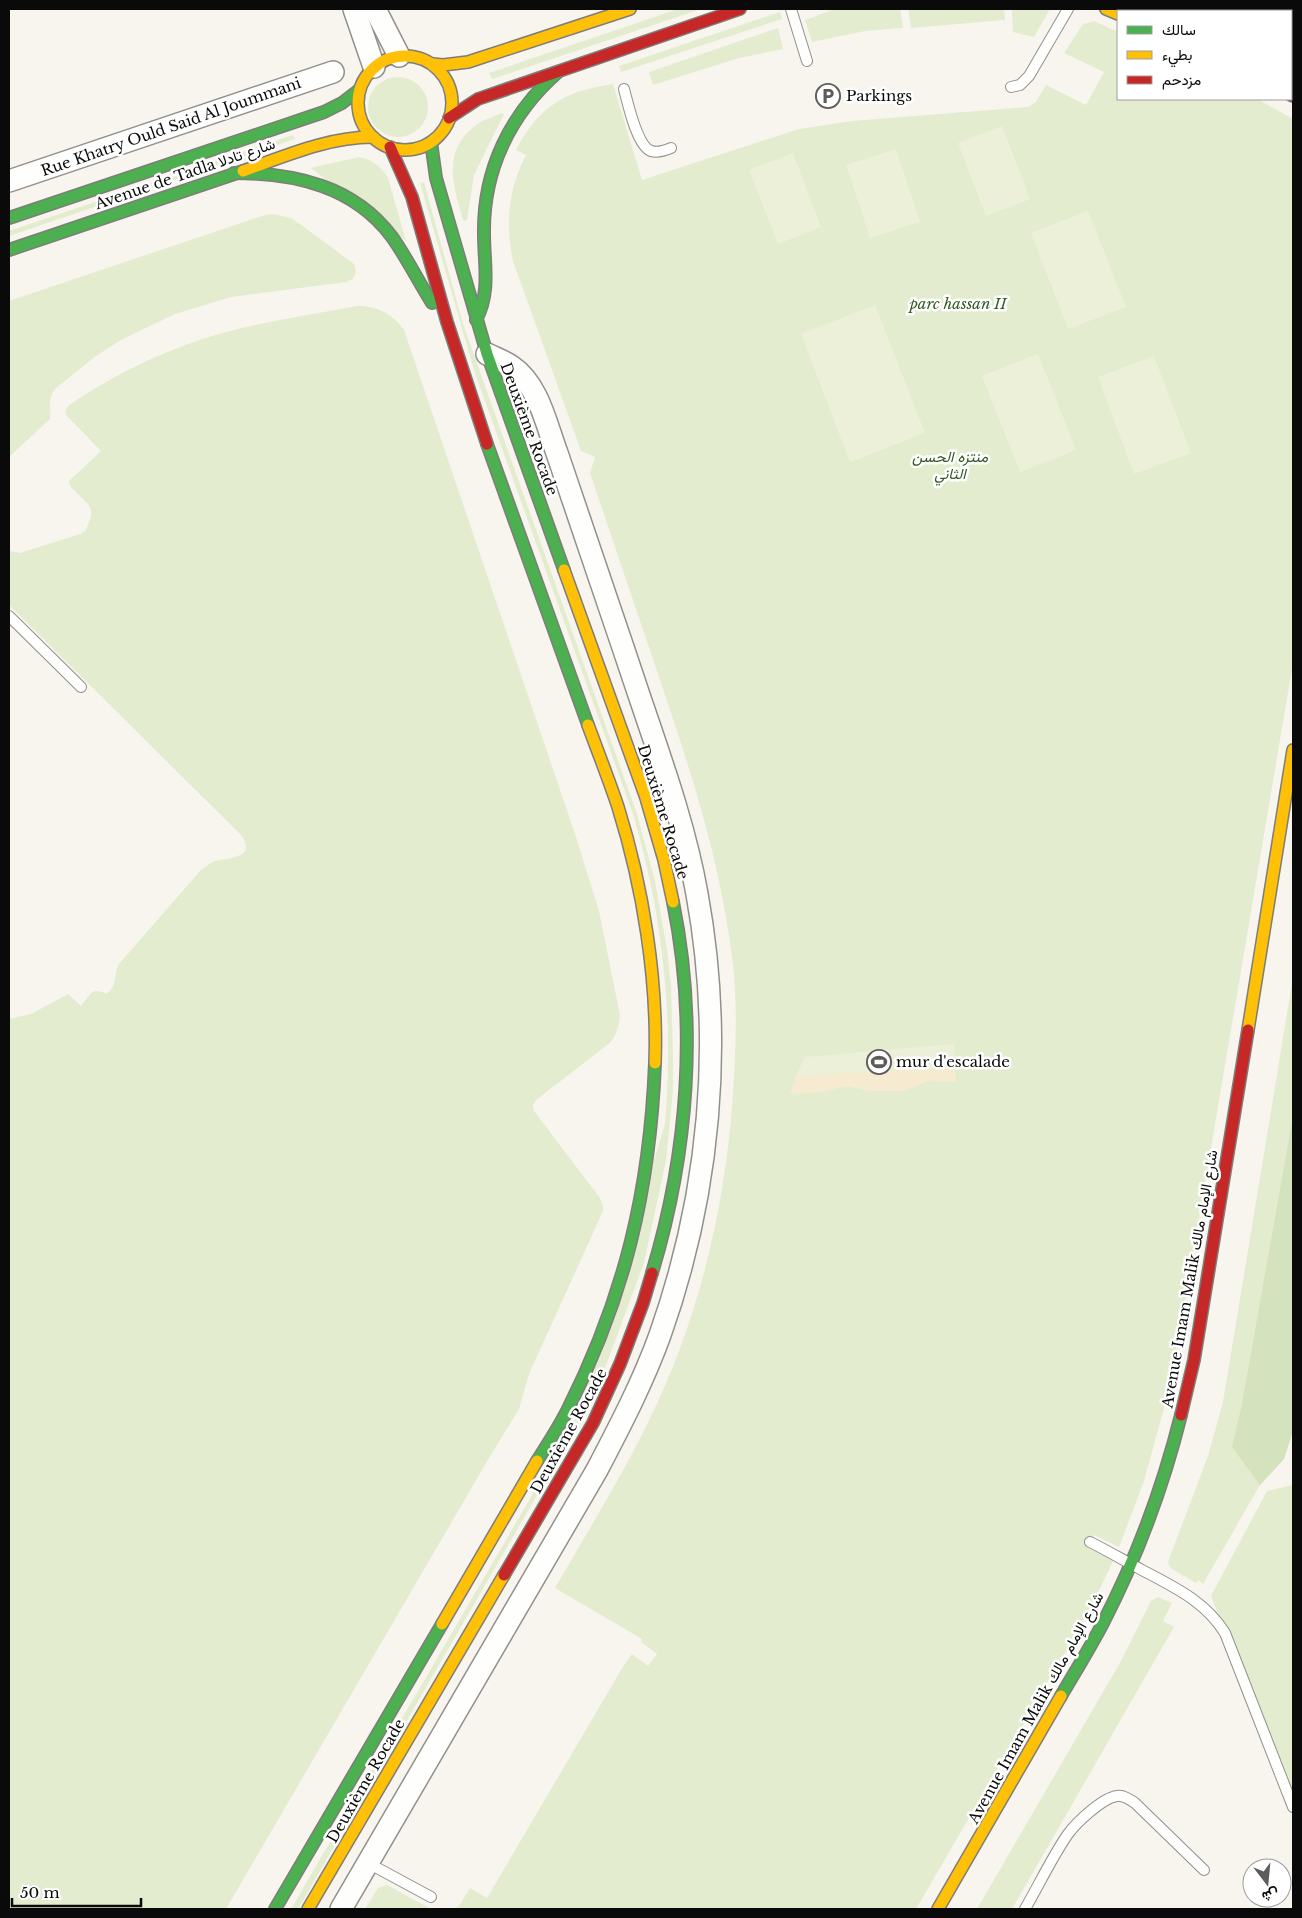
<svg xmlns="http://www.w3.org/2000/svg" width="1302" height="1918" viewBox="0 0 1302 1918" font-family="'Libre Baskerville',Vazirmatn,serif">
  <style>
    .green { fill: #e3eccf }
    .forest { fill: #d4e2be }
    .sand { fill: #f6ebd1 }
    .pitch { fill: #ecf0d9 }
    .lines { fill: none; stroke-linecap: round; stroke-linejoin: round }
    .lane-casing { stroke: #91908d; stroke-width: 12 }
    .street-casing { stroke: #91908d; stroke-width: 24 }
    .fast-casing { stroke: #7e7d7a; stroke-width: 14 }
    .slow-casing { stroke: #7e7d7a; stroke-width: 14 }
    .jam-casing { stroke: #7e7d7a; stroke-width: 14 }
    .lane { stroke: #fefefc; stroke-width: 10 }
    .street { stroke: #fefefc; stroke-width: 21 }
    .fast { stroke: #4caf50; stroke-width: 11 }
    .slow { stroke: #ffc107; stroke-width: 11 }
    .jam { stroke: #c62828; stroke-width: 11 }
    .labels { text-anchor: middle; stroke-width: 5; stroke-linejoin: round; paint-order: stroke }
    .poi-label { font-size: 15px; fill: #0a0a0a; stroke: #fff; text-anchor: start }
    .street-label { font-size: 15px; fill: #0a0a0a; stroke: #fff }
    .park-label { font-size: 15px; font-style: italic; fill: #325b21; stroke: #fff }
  </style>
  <rect width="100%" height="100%" fill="#f8f5ee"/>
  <g class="green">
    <path d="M 678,9 L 701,9 L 492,79 L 489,73 Z"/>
    <path d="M 835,9 L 900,9 L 903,28 L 865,31 L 812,42 L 805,20 Z"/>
    <path d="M 908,9 L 1004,9 L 1005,20 L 911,28 Z"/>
    <path d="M 1012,9 L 1050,9 L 1034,37 L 1013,32 Z"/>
    <path d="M 1146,9 L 1293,9 L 1293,78 L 1291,77 L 1291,11 L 1152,11 Z"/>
    <path d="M 780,12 L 782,19 L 621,72 L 619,66 Z"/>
    <path d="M 1094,21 L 1118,32 L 1118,99 L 1257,99 L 1293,119 L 1293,663 L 1172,1379 L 1144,1481 L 1119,1547 L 1094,1535 L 1088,1548 L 1113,1561 L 1090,1610 L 916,1909 L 454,1909 L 459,1906 L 470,1888 L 487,1898 L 624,1665 L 632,1654 L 648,1666 L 657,1654 L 641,1642 L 642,1639 L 555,1588 C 597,1515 643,1443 674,1364 C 710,1273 729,1175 734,1077 C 736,1040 737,1002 733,965 C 722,867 693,778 662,686 C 638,615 614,544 590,473 L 595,457 L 581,451 L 513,261 C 505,223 508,190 526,155 L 516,150 C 539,106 565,91 613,84 L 642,180 L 799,129 L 852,121 L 1028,107 L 1036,102 L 1046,85 L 1086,105 L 1104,72 L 1064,53 L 1083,24 Z"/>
    <path d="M 778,28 L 783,49 L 739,58 L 653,85 L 649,72 Z"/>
    <circle cx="398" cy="107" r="30"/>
    <path d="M 501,113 L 504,114 L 474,175 L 467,220 L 465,221 L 463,220 C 453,183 441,149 479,123 C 486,119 494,117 501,113 Z"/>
    <path d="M 293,135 L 295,139 L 9,236 L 9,231 Z"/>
    <path d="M 359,157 C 372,160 381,166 388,178 L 406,241 L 311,168 Z"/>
    <path d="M 424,182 L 463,324 L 637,814 L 655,881 L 667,950 L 671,985 L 673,1055 L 673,1090 L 666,1160 L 644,1263 L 595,1395 L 298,1909 L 291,1909 L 574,1423 L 665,1124 C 674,1018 663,916 633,814 L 475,373 L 420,183 Z"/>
    <path d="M 272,214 L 291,218 L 300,224 L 354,264 L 356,272 L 353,279 L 346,282 L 231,297 L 175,314 L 121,340 L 96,356 L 56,388 C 47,399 51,407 50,419 L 9,457 L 9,301 L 262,216 Z"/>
    <path d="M 357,306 C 377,306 392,313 404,330 L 576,837 L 599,911 L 620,1015 C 619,1026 617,1033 611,1042 L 536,1100 L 533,1105 L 534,1111 L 600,1198 L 603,1206 L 603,1211 L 529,1374 L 519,1409 L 489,1458 L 226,1909 L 9,1909 L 9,1019 L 31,1014 L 68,994 L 81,1006 C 89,996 92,986 106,994 C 118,987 113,975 119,964 L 200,871 C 204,868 208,864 213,862 C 225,857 259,860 241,835 L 9,605 L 9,551 L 20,553 L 80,534 L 86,530 L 91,517 L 91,510 L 88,504 L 70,486 L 69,481 L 101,451 L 66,415 L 65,412 L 68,406 C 109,377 163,351 212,336 C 259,322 309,315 357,306 Z"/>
    <path d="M 1293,977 L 1293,1431 L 1284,1459 L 1260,1485 L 1203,1584 L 1198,1580 L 1196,1583 L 1172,1569 L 1169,1566 L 1168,1562 L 1208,1456 L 1223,1402 Z"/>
    <path d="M 1293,1485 L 1293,1803 L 1211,1596 L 1267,1491 Z"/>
    <path d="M 1158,1597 L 1172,1603 L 1163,1621 L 1174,1627 L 1012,1909 L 977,1909 L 1121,1661 L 1151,1601 Z"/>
    <path d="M 387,1885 L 431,1909 L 365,1909 L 378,1888 Z"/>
  </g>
  <path class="forest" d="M 1293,1116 L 1293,1431 L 1284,1459 L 1260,1485 L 1232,1447 L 1242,1404 Z"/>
  <path class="sand" d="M 955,1067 L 956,1082 L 928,1081 L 904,1091 L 870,1091 L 846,1086 L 822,1092 L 790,1094 L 796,1076 Z"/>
  <g class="pitch">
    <path d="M 1002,126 L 1030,199 L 986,216 L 958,143 Z"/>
    <path d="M 896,149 L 920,222 L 870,238 L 846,165 Z"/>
    <path d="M 793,153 L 821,227 L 778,244 L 749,170 Z"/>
    <path d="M 1088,211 L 1126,307 L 1068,329 L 1031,233 Z"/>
    <path d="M 875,305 L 925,433 L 850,462 L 801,334 Z"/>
    <path d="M 1038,354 L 1076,450 L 1020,472 L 982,376 Z"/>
    <path d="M 1154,356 L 1191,453 L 1134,474 L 1098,377 Z"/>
    <path d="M 954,1044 L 955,1067 L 796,1076 L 805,1057 Z"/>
  </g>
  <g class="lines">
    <defs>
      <g id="lane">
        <path d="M 791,9 L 807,61"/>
        <path d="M 1011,87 L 1020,85 L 1029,76 L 1068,9"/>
        <path d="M 624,89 C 628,104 637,146 651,151 C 657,153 664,151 671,148"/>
        <path d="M 9,616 L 81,687"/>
        <path d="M 1090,1542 C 1108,1551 1125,1561 1142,1570 C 1174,1587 1205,1601 1225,1633 L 1293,1807"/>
        <path d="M 368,1863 L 431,1897"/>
        <path d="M 1025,1909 C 1039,1885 1052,1857 1068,1834 C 1076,1823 1102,1798 1117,1796 C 1123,1795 1129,1799 1135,1803 L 1204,1870"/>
      </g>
      <g id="street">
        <path d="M 354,9 L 374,67"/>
        <path d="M 375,9 L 399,56"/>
        <path d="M 9,181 L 333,72"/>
        <path d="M 341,1909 L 597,1470 C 620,1426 643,1382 660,1335 C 710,1194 724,1042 697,894 C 685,826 661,760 639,695 C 612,614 584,533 557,453 C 546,424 539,385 511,366 C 504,361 495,358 487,354"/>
      </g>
      <g id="fast">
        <path d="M 431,142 L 436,178 L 487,354 L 564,570"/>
        <path d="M 234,173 C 295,173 354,186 392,237 C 407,258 418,281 432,303"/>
        <path d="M 9,218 L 324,112 L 342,103 L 359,90"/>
        <path d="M 9,250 L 243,171"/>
        <path d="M 476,320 C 491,292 484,264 484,234 C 483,170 510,114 558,72"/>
        <path d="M 487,444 L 588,725"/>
        <path d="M 652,1273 C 688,1154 698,1025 673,902"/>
        <path d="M 537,1461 C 548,1444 559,1427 568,1409 C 625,1295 650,1190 655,1063"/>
        <path d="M 1061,1696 C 1075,1672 1090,1648 1103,1623 C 1137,1557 1163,1487 1181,1415"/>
        <path d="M 275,1909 L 442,1624"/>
      </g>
      <g id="slow">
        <path d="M 1106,9 L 1118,14"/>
        <circle cx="405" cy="103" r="47"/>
        <path d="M 433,64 L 443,65 L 468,62 L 630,9"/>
        <path d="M 243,171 C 285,156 328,137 373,137"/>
        <path d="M 564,570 L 646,798 L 664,860 L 673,902"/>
        <path d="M 588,725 C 598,752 609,780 618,807 C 643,887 658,980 655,1063"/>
        <path d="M 1248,1030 L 1293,750"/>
        <path d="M 442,1624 L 537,1461"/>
        <path d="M 308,1909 L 504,1575"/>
        <path d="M 938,1909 L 1061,1696"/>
      </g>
      <g id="jam">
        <path d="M 1291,95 L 1293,96"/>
        <path d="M 449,118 L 478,99 L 740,9"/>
        <path d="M 390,147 L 412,197 L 447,322 L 487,444"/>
        <path d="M 1181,1415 L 1194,1360 L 1248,1030"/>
        <path d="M 504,1575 L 593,1423 L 620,1364 L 643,1303 L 652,1273"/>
      </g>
    </defs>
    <use href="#lane" class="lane-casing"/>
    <use href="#street" class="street-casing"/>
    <use href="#fast" class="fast-casing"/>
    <use href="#slow" class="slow-casing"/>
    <use href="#jam" class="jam-casing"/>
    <use href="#lane" class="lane"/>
    <use href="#street" class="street"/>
    <use href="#fast" class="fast"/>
    <use href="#slow" class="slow"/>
    <use href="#jam" class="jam"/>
  </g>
  <defs>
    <symbol id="parking-ring" viewBox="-11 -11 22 22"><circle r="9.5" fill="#fff" stroke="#5d5c5a" stroke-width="1.5"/><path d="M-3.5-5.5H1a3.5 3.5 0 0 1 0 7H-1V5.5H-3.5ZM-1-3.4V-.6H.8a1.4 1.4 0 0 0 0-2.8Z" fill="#5d5c5a"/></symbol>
    <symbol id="stadium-ring" viewBox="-11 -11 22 22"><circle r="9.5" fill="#fff" stroke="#5d5c5a" stroke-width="1.5"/><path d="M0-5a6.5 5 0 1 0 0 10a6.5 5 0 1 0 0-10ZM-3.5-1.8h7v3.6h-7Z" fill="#5d5c5a"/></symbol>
  </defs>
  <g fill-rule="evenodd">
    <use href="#parking-ring" x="814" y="82" width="28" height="28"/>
    <use href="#stadium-ring" x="865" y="1048" width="28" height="28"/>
  </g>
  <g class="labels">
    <g class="poi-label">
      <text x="846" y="101">Parkings</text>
      <text x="896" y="1067">mur d'escalade</text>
    </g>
    <g class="street-label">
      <text transform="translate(171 127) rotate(-19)" y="5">Rue Khatry Ould Said Al Joummani</text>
      <text transform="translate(185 174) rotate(-19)" y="5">Avenue de Tadla شارع تادلا</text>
      <text transform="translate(529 429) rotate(70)" y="5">Deuxième Rocade</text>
      <text transform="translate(663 812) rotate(73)" y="5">Deuxième Rocade</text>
      <text transform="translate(1190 1279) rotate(-80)" y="5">Avenue Imam Malik شارع الإمام مالك</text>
      <text transform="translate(569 1431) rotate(-61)" y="5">Deuxième Rocade</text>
      <text transform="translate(1036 1708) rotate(-61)" y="5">Avenue Imam Malik شارع الإمام مالك</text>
      <text transform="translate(366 1781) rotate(-60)" y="5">Deuxième Rocade</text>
    </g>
    <g class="park-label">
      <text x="958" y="309">parc hassan II</text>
      <text x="950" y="462">منتزه الحسن<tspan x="950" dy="17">الثاني</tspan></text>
    </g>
  </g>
  <rect width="1302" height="1918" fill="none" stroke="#0a0a0a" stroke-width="20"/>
  <rect x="1117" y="10" width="175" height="90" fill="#ffffff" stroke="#9d9d9d"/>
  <rect x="1127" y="26" width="25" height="8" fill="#4caf50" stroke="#9d9d9d"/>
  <text x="1162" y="35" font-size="15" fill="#0a0a0a">سالك</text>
  <rect x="1127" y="51" width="25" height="8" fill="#ffc107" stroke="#9d9d9d"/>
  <text x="1162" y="60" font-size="15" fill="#0a0a0a">بطيء</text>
  <rect x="1127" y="76" width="25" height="8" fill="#c62828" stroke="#9d9d9d"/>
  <text x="1162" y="85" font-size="15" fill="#0a0a0a">مزدحم</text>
  <g transform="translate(1267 1883) rotate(164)"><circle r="24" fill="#ffffff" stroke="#9d9d9d"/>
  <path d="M0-4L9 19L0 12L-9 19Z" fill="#5d5c5a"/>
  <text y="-8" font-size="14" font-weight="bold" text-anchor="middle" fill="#0a0a0a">ش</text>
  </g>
  <path d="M12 1898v8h129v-8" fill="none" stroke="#0a0a0a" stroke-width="2.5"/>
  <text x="20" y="1898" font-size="15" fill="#0a0a0a" stroke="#ffffff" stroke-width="4" paint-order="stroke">50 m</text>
</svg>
